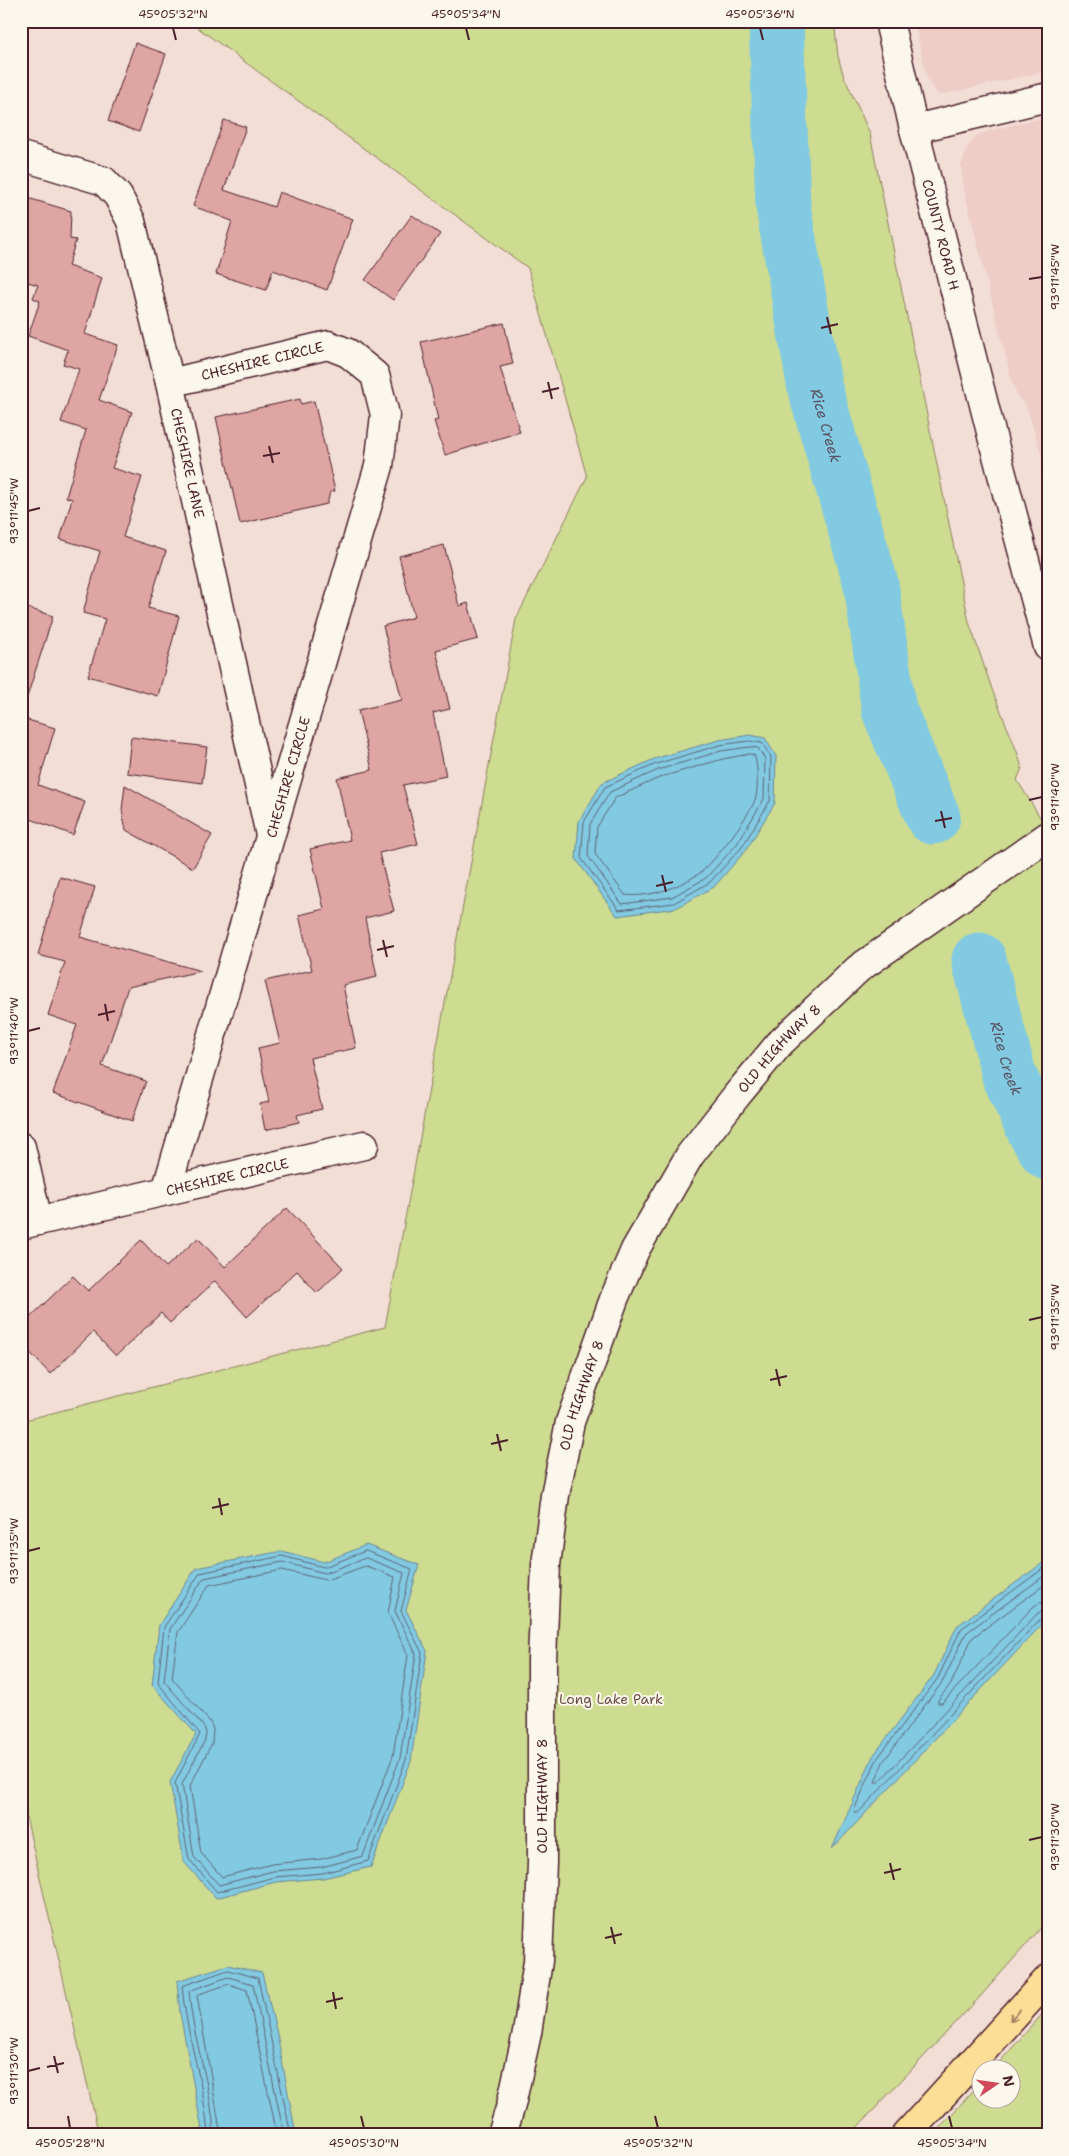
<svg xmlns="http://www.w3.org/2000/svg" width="1069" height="2156" viewBox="0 0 1069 2156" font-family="'Shantell Sans',sans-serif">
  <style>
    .built { fill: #edcdc6 }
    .green { fill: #cddc90; stroke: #8c7e5e }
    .water { fill: #81cae2; stroke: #6b8699 }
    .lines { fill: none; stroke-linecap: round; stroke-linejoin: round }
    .shore { stroke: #606374; stroke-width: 1 }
    .river { stroke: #81cae2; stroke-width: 55 }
    .building { fill: #dfa5a2; stroke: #4a1f2b }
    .minor-casing { stroke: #4a1f2b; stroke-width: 31 }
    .tertiary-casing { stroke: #4a1f2b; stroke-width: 31 }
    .motorway-casing { stroke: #4a1f2b; stroke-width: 31 }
    .minor { stroke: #fbf7ec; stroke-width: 28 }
    .tertiary { stroke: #fbf7ec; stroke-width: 28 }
    .motorway { stroke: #fdde96; stroke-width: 28 }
    .oneway { stroke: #a47e60 }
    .ticks { fill: none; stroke: #4a1f2b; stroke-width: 2 }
    .labels { text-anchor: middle; stroke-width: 4; stroke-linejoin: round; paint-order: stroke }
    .street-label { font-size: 14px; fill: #4a1f2b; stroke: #fbf7ec }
    .park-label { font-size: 14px; fill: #6b4e44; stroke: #fbf7ec }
    .water-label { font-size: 15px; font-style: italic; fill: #5a5262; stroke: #fbf7ec }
    .neatline { fill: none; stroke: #4a1f2b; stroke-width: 2 }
    .ticks-label { font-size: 12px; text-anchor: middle; fill: #4a1f2b }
  </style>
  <rect width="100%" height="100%" fill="#f3ded6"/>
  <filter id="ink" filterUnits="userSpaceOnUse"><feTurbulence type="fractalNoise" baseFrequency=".02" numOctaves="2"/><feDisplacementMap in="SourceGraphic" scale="10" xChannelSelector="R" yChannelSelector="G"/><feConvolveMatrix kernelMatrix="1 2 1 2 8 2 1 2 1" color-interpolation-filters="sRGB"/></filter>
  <g filter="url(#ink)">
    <g class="built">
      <path d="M 914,21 L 1048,21 L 1048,71 L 940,95 L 933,89 L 927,79 Z"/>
      <path d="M 1048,116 L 1048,503 L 1043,491 L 1041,468 L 1042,457 L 1026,405 L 1018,398 L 1012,382 L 963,186 L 961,166 L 967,148 L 977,135 L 989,131 Z"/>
    </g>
    <g class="green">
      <path d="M 180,21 L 834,21 L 838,56 L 843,74 L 870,134 L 969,622 L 993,692 L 1018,754 L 1022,768 L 1017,780 L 1048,830 L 1048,1920 L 978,1999 L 850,2135 L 99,2135 L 21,1795 L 21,1421 L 385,1327 L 516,619 L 587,477 L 528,268 L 194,25 Z"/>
      <path d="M 1048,2008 L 1048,2135 L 933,2135 L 981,2082 L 982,2098 L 1012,2098 L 1012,2068 L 994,2068 Z"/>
    </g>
    <g class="water">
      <path d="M 750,735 L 765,738 L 776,756 L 775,803 L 746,850 L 714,887 L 676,908 L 617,916 L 576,859 L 579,821 L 602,783 L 654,759 L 719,740 Z"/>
      <path d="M 366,1545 L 419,1565 L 406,1610 L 427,1651 L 411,1761 L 371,1867 L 323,1878 L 276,1882 L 216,1898 L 184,1862 L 170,1782 L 196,1734 L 152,1685 L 159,1625 L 196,1568 L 282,1551 L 324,1562 Z"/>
      <path d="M 1048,1559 L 1048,1618 L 832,1849 L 873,1756 L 934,1675 L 957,1626 Z"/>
      <path d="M 228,1965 L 262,1973 L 277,2034 L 296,2135 L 203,2135 L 180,2013 L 177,1981 Z"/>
    </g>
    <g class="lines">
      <g class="shore">
        <path d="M 750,741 L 762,743 L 771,757 L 770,801 L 742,847 L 710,882 L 674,903 L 619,910 L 581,858 L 584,822 L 605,787 L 656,764 L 720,745 Z"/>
        <path d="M 750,747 L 758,748 L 765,759 L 764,799 L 737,844 L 706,878 L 672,897 L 622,904 L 588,856 L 590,824 L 610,792 L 658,770 L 721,751 Z"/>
        <path d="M 750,754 L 754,755 C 758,762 758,788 756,797 C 753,811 713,864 700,873 C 679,887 650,898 625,895 L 595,854 L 597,827 L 615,798 L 661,777 L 723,759 Z"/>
        <path d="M 366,1551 L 412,1569 L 401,1611 L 422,1653 L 406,1760 L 368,1861 L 323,1873 L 275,1877 L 217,1892 L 189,1859 L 175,1783 L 200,1734 L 158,1683 L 164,1627 L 200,1573 L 282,1556 L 324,1567 Z"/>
        <path d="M 366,1558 L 404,1573 L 395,1611 L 416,1654 L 400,1758 L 363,1856 L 322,1867 L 273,1871 L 219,1885 L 194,1857 L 182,1784 L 205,1740 L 206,1733 L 204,1727 L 164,1681 L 170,1629 L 204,1578 L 282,1562 L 325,1573 Z"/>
        <path d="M 1048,1565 L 961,1629 L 938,1678 L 877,1759 L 854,1810 L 855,1813 L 858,1813 L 1042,1617 L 1048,1616"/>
        <path d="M 366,1566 L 395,1577 L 388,1613 L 408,1655 L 393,1756 L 357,1850 L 321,1859 L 272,1864 L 222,1877 L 201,1853 L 190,1786 L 212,1743 L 213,1729 L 210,1722 L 172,1678 L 178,1632 L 209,1585 L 282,1570 L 326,1580 Z"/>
        <path d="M 1048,1573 L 966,1633 L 943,1681 L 883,1762 L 875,1782 L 879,1782 L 1038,1613 L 1048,1609"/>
        <path d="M 1048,1582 L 972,1638 L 951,1684 L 938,1700 L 938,1703 L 942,1703 L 1033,1607 L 1039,1603 L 1048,1602"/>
        <path d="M 208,2135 C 205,2085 186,2036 182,1986 L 228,1970 L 258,1978 L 291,2135"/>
        <path d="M 214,2135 C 212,2086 192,2039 189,1991 L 228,1977 L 253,1984 L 284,2135"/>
        <path d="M 221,2135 L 197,1996 L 199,1994 L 229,1984 L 247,1990 L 277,2135"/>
      </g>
      <g class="river">
        <path id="s1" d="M 776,21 L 783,206 L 815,389 L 871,584 L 889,710 L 933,817"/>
        <path id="s2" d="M 979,960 L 1009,1075 L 1035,1132 L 1048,1153"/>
      </g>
    </g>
    <g class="building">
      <path d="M 135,43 L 166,54 L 139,132 L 108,121 Z"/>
      <path d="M 224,120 L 246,127 L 224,190 L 274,207 L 279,192 L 353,219 L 327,290 L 273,270 L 266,290 L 216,274 L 232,221 L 193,206 Z"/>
      <path d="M 21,196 L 71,211 L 70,239 L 76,240 L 68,266 L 102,278 L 85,334 L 118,345 L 99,400 L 132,412 L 112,468 L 142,477 L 123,537 L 166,551 L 148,608 L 179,616 L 158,696 L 88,676 L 105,619 L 83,613 L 100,551 L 60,539 L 72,499 L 66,497 L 86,430 L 61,422 L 79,369 L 63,364 L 68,350 L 28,336 L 40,301 L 33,298 L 38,285 L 21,280 Z"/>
      <path d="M 412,215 L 440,234 L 393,300 L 365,280 Z"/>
      <path d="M 504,323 L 513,364 L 500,367 L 520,432 L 445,455 L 434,421 L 438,420 L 421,342 Z"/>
      <path d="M 300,399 L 301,404 L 314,401 L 335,491 L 330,492 L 327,504 L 240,524 L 216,417 Z"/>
      <path d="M 444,545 L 459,606 L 468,603 L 478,639 L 436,650 L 450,709 L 433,713 L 446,776 L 403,785 L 418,844 L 379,853 L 394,911 L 365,918 L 377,977 L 343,985 L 356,1048 L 310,1058 L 322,1109 L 297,1115 L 299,1122 L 265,1130 L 260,1104 L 269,1102 L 258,1048 L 280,1043 L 265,981 L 312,970 L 299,915 L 324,909 L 310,849 L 350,840 L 337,778 L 372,770 L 358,710 L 402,700 L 383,626 L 414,617 L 399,556 Z"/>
      <path d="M 21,606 L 53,616 L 27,697 L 21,696 Z"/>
      <path d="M 21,718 L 55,728 L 38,785 L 85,802 L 73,835 L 28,818 L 27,820 L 21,819 Z"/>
      <path d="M 131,737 L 207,747 L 202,783 L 127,773 Z"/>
      <path d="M 125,785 L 212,835 L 193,868 L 126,830 L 122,810 Z"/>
      <path d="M 60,877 L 95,887 L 80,937 L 201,971 L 128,987 L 102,1066 L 146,1081 L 132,1121 L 53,1093 L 77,1025 L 48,1015 L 65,962 L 38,955 Z"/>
      <path d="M 287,1208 L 343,1268 L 317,1293 L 297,1271 L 247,1317 L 215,1281 L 170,1323 L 161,1313 L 116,1356 L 93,1332 L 50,1374 L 21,1343 L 21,1326 L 73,1276 L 88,1291 L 141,1240 L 166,1267 L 198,1238 L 225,1267 Z"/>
    </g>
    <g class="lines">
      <defs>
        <g id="minor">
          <path d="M 914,129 L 1048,97"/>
          <path id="s3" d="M 21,156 L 104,181 L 118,196 L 131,221 L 170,383 L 270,835"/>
          <path id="s4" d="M 170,383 L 328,345 L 348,353 L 375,375 L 385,415 L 379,466 L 166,1191 L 364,1145"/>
          <path d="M 21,1147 L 38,1221"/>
          <path d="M 21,1225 L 166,1191"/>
        </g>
        <g id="tertiary">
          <path id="s5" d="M 889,21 L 914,129 L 995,448 L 1048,647"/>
          <path id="s6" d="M 502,2135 L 511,2105 L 527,2033 L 538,1961 L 542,1863 L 542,1660 L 546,1565 L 555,1495 L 570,1422 L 614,1299 L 635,1250 L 690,1155 L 737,1095 L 780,1043 L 858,969 L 1048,836"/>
        </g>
        <path id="motorway" d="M 906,2135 L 1048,1979"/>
      </defs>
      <use href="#minor" class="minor-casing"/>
      <use href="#tertiary" class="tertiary-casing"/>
      <use href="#motorway" class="motorway-casing"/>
      <use href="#minor" class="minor"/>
      <use href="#tertiary" class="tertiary"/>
      <use href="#motorway" class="motorway"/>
    </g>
    <defs><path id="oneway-shaft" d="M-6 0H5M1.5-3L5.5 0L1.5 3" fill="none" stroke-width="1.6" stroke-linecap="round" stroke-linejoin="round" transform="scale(1.25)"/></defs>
    <use class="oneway" href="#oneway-shaft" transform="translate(1015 2015) rotate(132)"/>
  </g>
  <path class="ticks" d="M 173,28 L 176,40M 466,28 L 469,40M 760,28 L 763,40M 1029,279 L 1042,277M 827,317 L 831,334M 821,328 L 838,324M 548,382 L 552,399M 542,392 L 559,388M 269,446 L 273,463M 263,456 L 280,453M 28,511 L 40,508M 1029,800 L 1042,797M 941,811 L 945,828M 935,821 L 952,818M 662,875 L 666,892M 656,886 L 673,882M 383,940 L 387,957M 377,950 L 394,946M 105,1004 L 108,1021M 98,1015 L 115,1011M 28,1031 L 40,1028M 1029,1320 L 1042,1317M 776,1369 L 780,1386M 770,1380 L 787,1376M 497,1434 L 501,1451M 491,1444 L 508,1440M 219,1498 L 222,1515M 212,1508 L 229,1504M 28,1551 L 40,1548M 1029,1840 L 1042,1837M 890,1863 L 894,1880M 884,1873 L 901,1869M 611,1927 L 615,1944M 605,1938 L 622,1934M 333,1992 L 336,2009M 326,2002 L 343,1998M 54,2056 L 58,2073M 47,2067 L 64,2063M 28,2071 L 40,2068M 68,2116 L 70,2128M 361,2116 L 364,2128M 655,2116 L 658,2128M 949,2116 L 952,2128"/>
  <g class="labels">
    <g class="street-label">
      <text dy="5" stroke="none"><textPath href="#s5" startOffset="220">COUNTY ROAD H</textPath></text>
      <text dy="5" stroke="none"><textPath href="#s4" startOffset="95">CHESHIRE CIRCLE</textPath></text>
      <text dy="5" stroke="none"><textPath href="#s3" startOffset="384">CHESHIRE LANE</textPath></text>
      <text transform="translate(288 777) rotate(-74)" y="5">CHESHIRE CIRCLE</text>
      <text dy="5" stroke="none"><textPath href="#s6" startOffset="1152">OLD HIGHWAY 8</textPath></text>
      <text dy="5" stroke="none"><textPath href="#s4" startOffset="1130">CHESHIRE CIRCLE</textPath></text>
      <text dy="5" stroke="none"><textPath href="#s6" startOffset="748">OLD HIGHWAY 8</textPath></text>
      <text transform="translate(542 1796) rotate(-90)" y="5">OLD HIGHWAY 8</text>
    </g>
    <g class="park-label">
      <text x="611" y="1704">Long Lake Park</text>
    </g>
    <g class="water-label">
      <text dy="5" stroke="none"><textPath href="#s1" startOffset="409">Rice Creek</textPath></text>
      <text dy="5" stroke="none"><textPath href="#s2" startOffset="102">Rice Creek</textPath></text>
    </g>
  </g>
  <rect width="1069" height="2156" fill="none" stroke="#fbf7ec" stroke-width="55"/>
  <g transform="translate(996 2084) rotate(77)"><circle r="24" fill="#fbf7ec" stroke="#b4a19f"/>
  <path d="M0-4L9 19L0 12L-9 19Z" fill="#d1495b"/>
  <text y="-8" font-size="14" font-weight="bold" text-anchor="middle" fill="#4a1f2b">N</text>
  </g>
  <rect x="28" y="28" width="1014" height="2100" class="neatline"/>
  <g class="ticks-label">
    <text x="173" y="18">45°05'32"N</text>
    <text x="466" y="18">45°05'34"N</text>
    <text x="760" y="18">45°05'36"N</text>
    <text transform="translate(1055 277) rotate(-90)" y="4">93°11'45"W</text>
    <text transform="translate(14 511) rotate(-90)" y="4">93°11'45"W</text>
    <text transform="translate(1055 797) rotate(-90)" y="4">93°11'40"W</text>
    <text transform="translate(14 1031) rotate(-90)" y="4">93°11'40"W</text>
    <text transform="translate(1055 1317) rotate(-90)" y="4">93°11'35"W</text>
    <text transform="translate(14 1551) rotate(-90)" y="4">93°11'35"W</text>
    <text transform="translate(1055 1837) rotate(-90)" y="4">93°11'30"W</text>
    <text transform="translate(14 2071) rotate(-90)" y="4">93°11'30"W</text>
    <text x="70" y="2147">45°05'28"N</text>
    <text x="364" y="2147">45°05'30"N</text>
    <text x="658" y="2147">45°05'32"N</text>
    <text x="952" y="2147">45°05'34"N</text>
  </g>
</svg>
